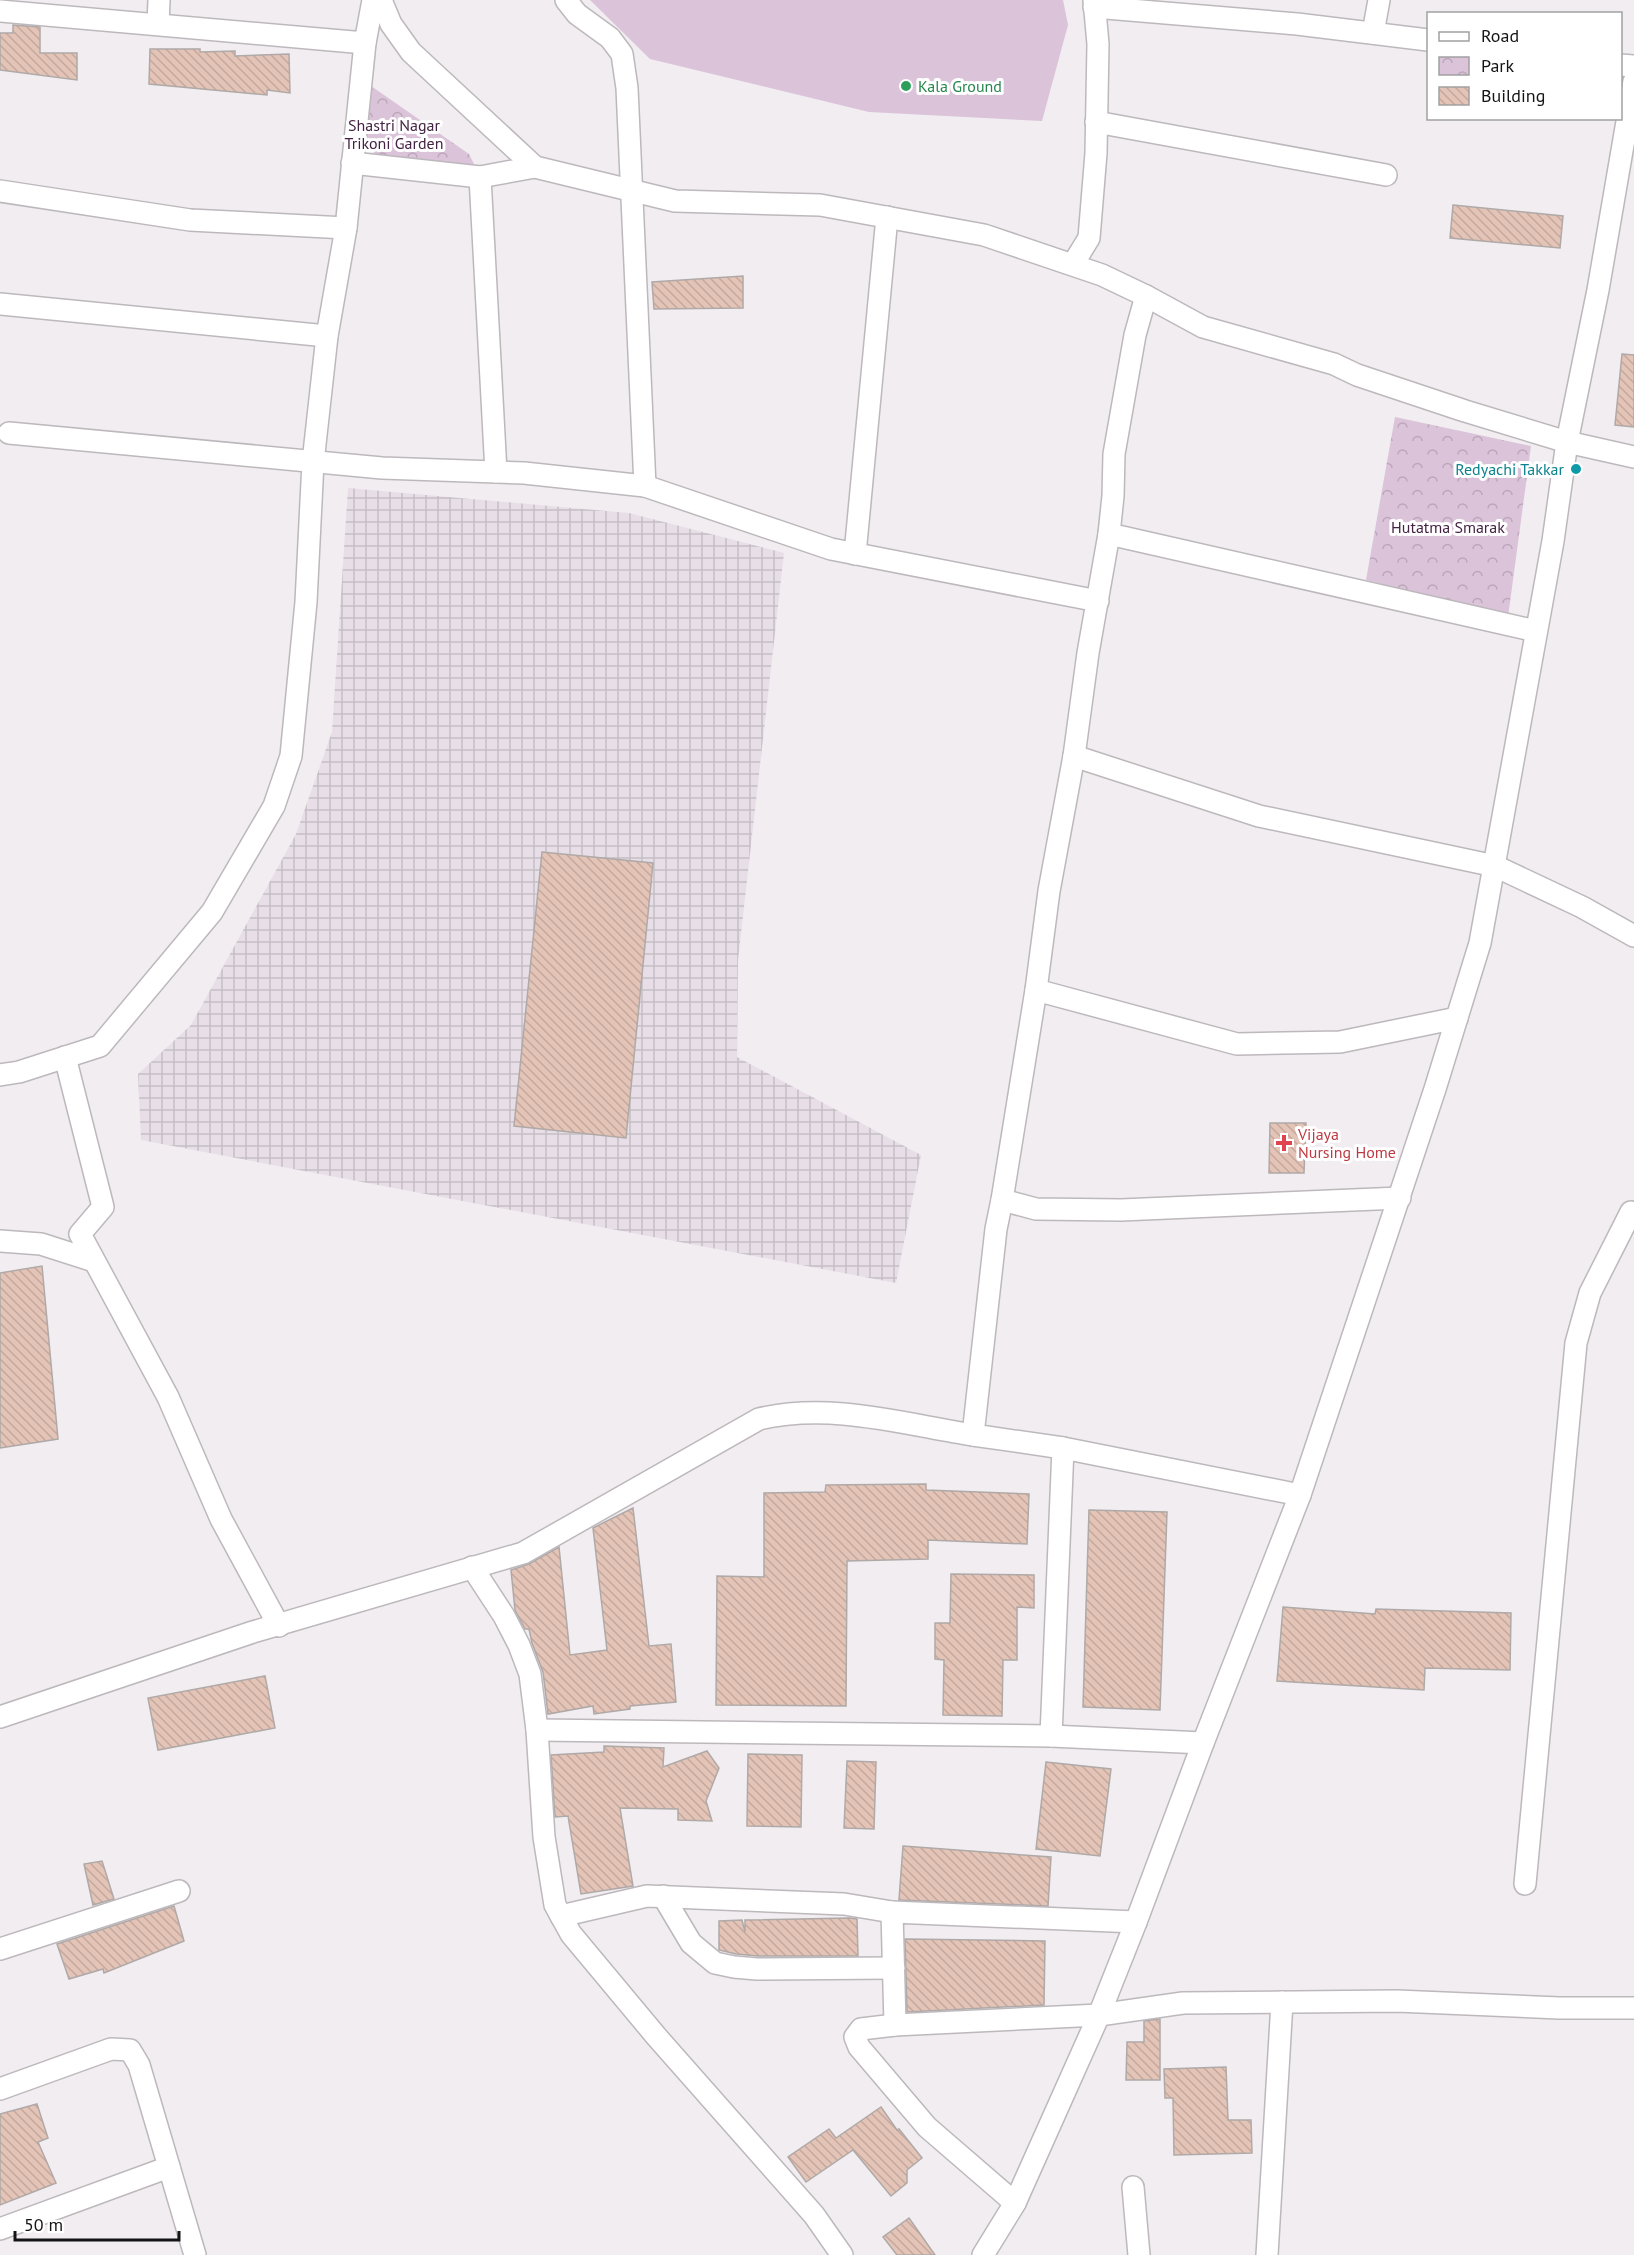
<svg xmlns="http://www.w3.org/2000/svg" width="1634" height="2255" viewBox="0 0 1634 2255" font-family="'PT Sans',sans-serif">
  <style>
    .industrial { fill: url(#industrial-grid) }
    .grass { fill: #dbc3d9 }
    .park { fill: url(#park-crowns) }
    .building { fill: url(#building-back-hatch); stroke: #afa9a7; stroke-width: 1.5 }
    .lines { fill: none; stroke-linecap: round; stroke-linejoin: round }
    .minor-casing { stroke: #bdb8bc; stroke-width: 24 }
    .minor { stroke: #fff; stroke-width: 21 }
    .leisure-dot { fill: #2e9e5b; stroke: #fff; stroke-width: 2 }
    .culture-dot { fill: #0f9aa8; stroke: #fff; stroke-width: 2 }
    .health-dot { fill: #e0444e; stroke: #fff; stroke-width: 2 }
    .labels { text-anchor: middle; stroke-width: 6; stroke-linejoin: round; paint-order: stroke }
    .leisure-label { font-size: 16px; fill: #27864d; stroke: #fff; text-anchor: start }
    .park-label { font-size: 16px; fill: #442243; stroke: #fff }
    .culture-label { font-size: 16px; fill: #0d838f; stroke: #fff; text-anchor: end }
    .health-label { font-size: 16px; fill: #be3a42; stroke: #fff; text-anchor: start }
  </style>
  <defs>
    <pattern id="industrial-grid" width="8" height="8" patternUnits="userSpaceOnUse" patternTransform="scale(1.5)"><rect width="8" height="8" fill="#e8dee7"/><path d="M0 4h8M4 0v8" fill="none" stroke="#c6bec5"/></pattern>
    <pattern id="park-crowns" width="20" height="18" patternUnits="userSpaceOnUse" patternTransform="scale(1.5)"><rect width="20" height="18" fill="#dbc3d9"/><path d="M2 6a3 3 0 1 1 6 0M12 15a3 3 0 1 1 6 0" fill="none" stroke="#bba7b9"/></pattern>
    <pattern id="building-back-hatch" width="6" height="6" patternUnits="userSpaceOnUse" patternTransform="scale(1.5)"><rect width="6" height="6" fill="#e5c4b8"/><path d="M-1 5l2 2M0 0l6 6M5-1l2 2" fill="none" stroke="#c4a89d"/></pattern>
  </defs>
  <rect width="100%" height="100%" fill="#f1edf1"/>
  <path class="industrial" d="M 348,488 L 629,513 L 784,553 L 738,960 L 737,1057 L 921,1155 L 896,1283 L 141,1140 L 138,1074 L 191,1025 L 296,834 L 332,732 Z"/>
  <path class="grass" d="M 590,0 L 1063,0 L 1068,25 L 1042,121 L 869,112 L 650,59 Z"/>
  <g class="park">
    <path d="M 371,86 L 469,154 L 474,164 L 463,168 L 376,155 L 367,145 L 366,102 Z"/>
    <path d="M 1395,417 L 1531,446 L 1508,617 L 1366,580 Z"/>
  </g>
  <g class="building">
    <path d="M 13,25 L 40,27 L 40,53 L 77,53 L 77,80 L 0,70 L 0,33 L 13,33 Z"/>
    <path d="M 150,49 L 200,49 L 200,52 L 235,51 L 235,56 L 289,54 L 290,93 L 267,90 L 267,95 L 149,84 Z"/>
    <path d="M 1453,205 L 1563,216 L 1560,248 L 1450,238 Z"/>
    <path d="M 743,276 L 743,308 L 654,309 L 652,282 Z"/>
    <path d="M 1622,354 L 1634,355 L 1634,427 L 1615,425 Z"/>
    <path d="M 542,852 L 653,863 L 626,1138 L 514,1126 Z"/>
    <path d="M 1270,1123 L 1306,1123 L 1304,1173 L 1269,1173 Z"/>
    <path d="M 42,1266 L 58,1439 L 0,1448 L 0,1273 Z"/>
    <path d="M 926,1484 L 926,1490 L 1029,1494 L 1027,1544 L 928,1540 L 928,1559 L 847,1561 L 846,1706 L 716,1705 L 717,1576 L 764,1577 L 764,1493 L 825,1492 L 826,1485 Z"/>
    <path d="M 633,1508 L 649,1646 L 671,1644 L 676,1702 L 630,1706 L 630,1709 L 594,1714 L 593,1706 L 548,1714 L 543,1672 L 532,1643 L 529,1629 L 525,1629 L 515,1610 L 511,1570 L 529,1564 L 559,1547 L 570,1655 L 607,1650 L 593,1528 Z"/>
    <path d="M 1089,1510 L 1167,1512 L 1160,1710 L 1083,1707 Z"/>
    <path d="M 951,1574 L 1034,1575 L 1034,1608 L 1017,1607 L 1017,1660 L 1003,1660 L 1002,1716 L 943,1715 L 944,1660 L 935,1659 L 935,1623 L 950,1623 Z"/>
    <path d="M 1283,1607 L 1375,1614 L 1376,1609 L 1511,1613 L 1510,1670 L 1425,1668 L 1424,1690 L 1277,1681 Z"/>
    <path d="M 265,1676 L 275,1728 L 158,1750 L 148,1698 Z"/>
    <path d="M 604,1746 L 664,1748 L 663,1767 L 707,1751 L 719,1768 L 706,1801 L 712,1821 L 678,1820 L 678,1809 L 620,1808 L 633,1886 L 581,1894 L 568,1816 L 555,1817 L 551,1755 L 604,1752 Z"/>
    <path d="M 748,1754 L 802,1755 L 801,1827 L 747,1826 Z"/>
    <path d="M 847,1761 L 876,1762 L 874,1829 L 844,1828 Z"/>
    <path d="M 1046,1762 L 1111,1769 L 1100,1856 L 1036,1849 Z"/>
    <path d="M 903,1846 L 1051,1857 L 1048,1906 L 899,1900 Z"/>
    <path d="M 102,1861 L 114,1899 L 93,1905 L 84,1864 Z"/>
    <path d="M 174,1906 L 184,1941 L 104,1973 L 103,1969 L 69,1979 L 57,1944 Z"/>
    <path d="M 850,1918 L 857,1919 L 858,1956 L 758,1956 L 736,1954 L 719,1950 L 719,1921 L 742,1920 L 745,1932 L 745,1920 Z"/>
    <path d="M 905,1939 L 1045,1941 L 1044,2005 L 907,2012 Z"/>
    <path d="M 1160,2019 L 1160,2080 L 1126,2080 L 1127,2042 L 1144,2042 L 1144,2021 Z"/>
    <path d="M 1226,2067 L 1228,2120 L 1251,2120 L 1252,2153 L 1174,2155 L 1173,2098 L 1165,2098 L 1164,2069 Z"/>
    <path d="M 37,2104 L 48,2138 L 38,2142 L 56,2183 L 0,2205 L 0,2114 Z"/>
    <path d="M 881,2107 L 897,2130 L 899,2129 L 922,2158 L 907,2170 L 907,2183 L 891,2196 L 853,2150 L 806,2182 L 788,2157 L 829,2129 L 836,2138 Z"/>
    <path d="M 909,2218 L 935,2255 L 897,2255 L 883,2237 Z"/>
  </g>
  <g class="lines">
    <defs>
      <g id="minor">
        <path d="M 381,0 L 391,24 L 411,52 L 535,167 L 675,201 L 820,205 L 984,235 L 1102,275 L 1146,296 L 1203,327 L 1334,364 L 1357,375 L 1465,411 L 1567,442 L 1598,290 L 1634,81"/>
        <path d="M 1094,7 L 1297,24 L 1428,40"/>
        <path d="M 0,11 L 365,43"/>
        <path d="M 158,24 L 159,0"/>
        <path d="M 1373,33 L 1379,0"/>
        <path d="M 1620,65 L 1634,66"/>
        <path d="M 1096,122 L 1386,175"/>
        <path d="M 352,163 L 480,177 L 535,167"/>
        <path d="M 480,177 L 496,472"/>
        <path d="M 0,191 L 190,220 L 346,228"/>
        <path d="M 1073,264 L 1089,238 L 1096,153 L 1098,44 L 1094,0"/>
        <path d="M 1146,296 L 1135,335 L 1114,454 L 1113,496 L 1109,534 L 1088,653 L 1074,756 L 1049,891 L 1036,990 L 1002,1200 L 996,1229 L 973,1435 L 1063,1448 L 1300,1495"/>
        <path d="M 0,304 L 327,336"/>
        <path d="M 9,433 L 382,468 L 524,473 L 645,486 L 627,88 L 622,54 L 610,38 L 577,14 L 566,0"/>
        <path d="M 645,486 L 831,549 L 1098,601"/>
        <path d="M 1109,534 L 1536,631"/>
        <path d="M 855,554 L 887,217"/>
        <path d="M 1074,756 L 1259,816 L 1495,866 L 1582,907 L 1634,936"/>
        <path d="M 1036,990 L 1237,1044 L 1340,1042 L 1457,1018"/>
        <path d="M 65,1057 L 103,1207 L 80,1234 L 168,1397 L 221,1519 L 279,1626"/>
        <path d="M 0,1075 L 19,1072 L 100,1046 L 212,912 L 274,806 L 291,756 L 306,602 L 313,462 L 327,336 L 346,228 L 365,43 L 373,0"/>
        <path d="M 1002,1200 L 1036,1209 L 1121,1210 L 1400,1198"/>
        <path d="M 0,1241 L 41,1244 L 94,1261"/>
        <path d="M 472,1567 L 504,1616 L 519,1645 L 530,1674 L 537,1730 L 544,1837 L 555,1905 L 571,1934 L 656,2036 L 814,2215 L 842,2255"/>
        <path d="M 0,1717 L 253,1632 L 523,1553 L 759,1419 C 830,1402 903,1424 973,1435"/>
        <path d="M 537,1730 L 1051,1736 L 1203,1743"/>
        <path d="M 1051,1736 L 1063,1448"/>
        <path d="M 1525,1884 L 1576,1343 L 1590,1293 L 1631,1212"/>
        <path d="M 663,1896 L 691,1943 L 715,1963 L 734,1967 L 757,1969 L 894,1968"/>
        <path d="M 561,1916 L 647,1896 L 844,1904 L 892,1912"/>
        <path d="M 0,1949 L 179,1891"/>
        <path d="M 895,2025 L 892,1912 L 1136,1922"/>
        <path d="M 0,2089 L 111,2049 L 130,2050 L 139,2065 L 195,2255"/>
        <path d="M 1133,2187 L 1139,2255"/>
        <path d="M 1015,2203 L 927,2127 L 859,2047 L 855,2037 L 861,2029 L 895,2025 L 1099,2015 L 1183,2003 L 1397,2001 L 1559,2008 L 1634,2008"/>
        <path d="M 0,2229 L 169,2167"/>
        <path d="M 983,2255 L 1015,2203 L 1099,2015 L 1136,1922 L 1203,1743 L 1300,1495 L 1435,1089 L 1480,943 L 1553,541 L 1567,442 L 1634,457"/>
        <path d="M 1267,2255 L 1282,2002"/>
      </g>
    </defs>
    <use href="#minor" class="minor-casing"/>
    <use href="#minor" class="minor"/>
  </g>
  <circle class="leisure-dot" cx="906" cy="86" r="6"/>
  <circle class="culture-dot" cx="1576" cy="469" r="6"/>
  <path class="health-dot" d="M1281 1134h6v6h6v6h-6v6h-6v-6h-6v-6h6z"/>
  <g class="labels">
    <g class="leisure-label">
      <text x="918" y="92">Kala Ground</text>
    </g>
    <g class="park-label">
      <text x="394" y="131">Shastri Nagar<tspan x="394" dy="18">Trikoni Garden</tspan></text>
      <text x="1448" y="533">Hutatma Smarak</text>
    </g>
    <g class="culture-label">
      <text x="1564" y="475">Redyachi Takkar</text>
    </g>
    <g class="health-label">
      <text x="1298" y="1140">Vijaya<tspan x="1298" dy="18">Nursing Home</tspan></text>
    </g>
  </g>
  <rect x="1427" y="12" width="195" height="108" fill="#ffffff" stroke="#a1a1a1" stroke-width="1.5"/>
  <rect x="1439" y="32" width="30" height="9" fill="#ffffff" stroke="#a1a1a1" stroke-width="1.5"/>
  <text x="1481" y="42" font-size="18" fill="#151415">Road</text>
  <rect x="1439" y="57" width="30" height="18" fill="url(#park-crowns)" stroke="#a1a1a1" stroke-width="1.5"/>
  <text x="1481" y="72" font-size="18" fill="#151415">Park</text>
  <rect x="1439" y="87" width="30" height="18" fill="url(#building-back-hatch)" stroke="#a1a1a1" stroke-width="1.5"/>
  <text x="1481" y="102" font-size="18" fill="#151415">Building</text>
  <path d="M15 2231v9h164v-9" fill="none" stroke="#151415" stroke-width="3"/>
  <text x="24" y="2231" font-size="18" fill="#151415" stroke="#ffffff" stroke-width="4.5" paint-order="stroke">50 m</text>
</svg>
